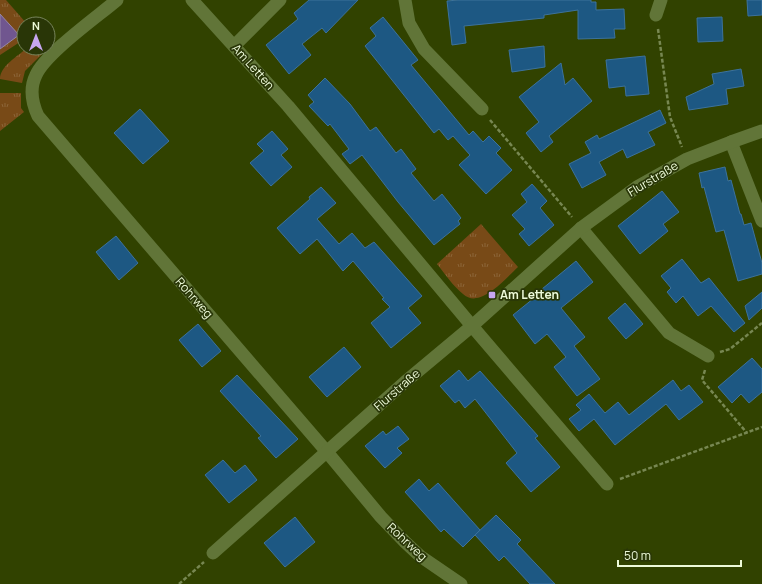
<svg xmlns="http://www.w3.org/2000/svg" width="762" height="584" viewBox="0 0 762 584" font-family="Manrope,sans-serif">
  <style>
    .grass { fill: url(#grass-tufts) }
    .water { fill: #70568f; stroke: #9687a5 }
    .building { fill: #1d5883; stroke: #3c729c }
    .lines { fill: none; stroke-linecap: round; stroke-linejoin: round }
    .path { stroke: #778751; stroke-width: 2.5; stroke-dasharray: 4 2; stroke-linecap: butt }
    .minor { stroke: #617538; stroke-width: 13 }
    .poi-dot { fill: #c6a6f0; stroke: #293607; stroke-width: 1.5 }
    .labels { text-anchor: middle; stroke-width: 3.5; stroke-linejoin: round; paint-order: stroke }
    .street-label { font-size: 12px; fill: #edfad9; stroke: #293607 }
    .poi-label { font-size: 12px; font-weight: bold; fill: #edfad9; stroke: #293607; text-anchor: start }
  </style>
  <defs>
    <pattern id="grass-tufts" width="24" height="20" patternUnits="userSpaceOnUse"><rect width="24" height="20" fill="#784a17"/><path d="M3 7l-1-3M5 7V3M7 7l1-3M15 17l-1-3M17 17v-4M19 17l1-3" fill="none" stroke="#8c6538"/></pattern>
  </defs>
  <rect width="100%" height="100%" fill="#314200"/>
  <g class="grass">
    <path d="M 0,0 L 6,0 L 27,24 L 24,24 L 24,45 L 20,42 L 0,55 Z"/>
    <path d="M 27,48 L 48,48 L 25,71 L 22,83 L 0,79 C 0,66 18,56 27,48 Z"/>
    <path d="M 0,93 L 21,93 L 21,108 L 24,112 L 0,131 Z"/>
    <path d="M 481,224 L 518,267 C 506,278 480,310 463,294 C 453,286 445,274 437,264 Z"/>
  </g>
  <path class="water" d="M 0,14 L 19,35 L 0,49 Z"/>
  <g class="building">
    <path d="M 309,0 L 358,0 L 326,33 L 322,28 L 302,44 L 311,55 L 289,74 L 266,45 L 298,19 L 294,13 Z"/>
    <path d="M 458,0 L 591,0 L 591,2 L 596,2 L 596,10 L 624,9 L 625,29 L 614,29 L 615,38 L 578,39 L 578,10 L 544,15 L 544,18 L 464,26 L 466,43 L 452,45 L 447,1 Z"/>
    <path d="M 747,0 L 762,0 L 762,15 L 748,16 Z"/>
    <path d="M 383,17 L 418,60 L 411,65 L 469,135 L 473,131 L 483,142 L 489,136 L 501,148 L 496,153 L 512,170 L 486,194 L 459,165 L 470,155 L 453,136 L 448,140 L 439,129 L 434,133 L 365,46 L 376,36 L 370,28 Z"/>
    <path d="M 722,17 L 723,41 L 698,42 L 697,18 Z"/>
    <path d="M 544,46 L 545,67 L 512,72 L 509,50 Z"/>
    <path d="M 645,56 L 649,94 L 626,96 L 625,86 L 609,88 L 606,60 Z"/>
    <path d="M 561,63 L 565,85 L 573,78 L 592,101 L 549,136 L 553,142 L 541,152 L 526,133 L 539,122 L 519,97 Z"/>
    <path d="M 741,69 L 744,86 L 726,89 L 728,104 L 689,110 L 686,97 L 714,84 L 712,74 Z"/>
    <path d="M 325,78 L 350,104 L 370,131 L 376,127 L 396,153 L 401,149 L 416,169 L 411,173 L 434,201 L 442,194 L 461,218 L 458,221 L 460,224 L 434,245 L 398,202 L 362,155 L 350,164 L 342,154 L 349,149 L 330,124 L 328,126 L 309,106 L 314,102 L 308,95 Z"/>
    <path d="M 140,109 L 169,141 L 143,164 L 114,133 Z"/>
    <path d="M 660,110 L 666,123 L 648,132 L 655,145 L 627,158 L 623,149 L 599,162 L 606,175 L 582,188 L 569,164 L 591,153 L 585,142 L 597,135 L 599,139 Z"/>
    <path d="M 272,131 L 288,149 L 281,155 L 292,167 L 271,186 L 250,163 L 264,151 L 257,144 Z"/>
    <path d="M 725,167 L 728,181 L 731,180 L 740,214 L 741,214 L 744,225 L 751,223 L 762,263 L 762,274 L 738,281 L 724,230 L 716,232 L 704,187 L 702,188 L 699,173 Z"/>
    <path d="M 532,184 L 547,201 L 540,208 L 554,225 L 529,246 L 519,234 L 525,229 L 512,215 L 527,202 L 521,194 Z"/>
    <path d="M 321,187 L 336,203 L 317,219 L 339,244 L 352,233 L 365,248 L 374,242 L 422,296 L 408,308 L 421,323 L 391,348 L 371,323 L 390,307 L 382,299 L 384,298 L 353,261 L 343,271 L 317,239 L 300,254 L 277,228 L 310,199 L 309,197 Z"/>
    <path d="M 662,191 L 679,212 L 663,224 L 668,231 L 640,254 L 618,226 Z"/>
    <path d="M 116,236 L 138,263 L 119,280 L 96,252 Z"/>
    <path d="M 682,259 L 701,283 L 709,278 L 745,323 L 734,332 L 711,306 L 698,316 L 683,296 L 676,303 L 667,292 L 671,288 L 661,276 Z"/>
    <path d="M 576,261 L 593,282 L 561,308 L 585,337 L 574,346 L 600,379 L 577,396 L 554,367 L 566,357 L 547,334 L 535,344 L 513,315 L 544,290 L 542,289 Z"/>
    <path d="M 762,292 L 762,308 L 749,320 L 745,306 Z"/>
    <path d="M 625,303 L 643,324 L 626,339 L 608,318 Z"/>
    <path d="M 198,324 L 221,351 L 202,367 L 179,340 Z"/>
    <path d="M 344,347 L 361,367 L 327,397 L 309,377 Z"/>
    <path d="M 752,358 L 762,369 L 762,392 L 749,403 L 741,394 L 732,403 L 718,387 Z"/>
    <path d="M 459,370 L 468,381 L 480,371 L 538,436 L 535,438 L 560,467 L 531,492 L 506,463 L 517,453 L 475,399 L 465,408 L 459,400 L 455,403 L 440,386 Z"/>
    <path d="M 237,375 L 298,439 L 276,458 L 258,438 L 261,436 L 220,391 Z"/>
    <path d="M 673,380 L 681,391 L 689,385 L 703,402 L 679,420 L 666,404 L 615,445 L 594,419 L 579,431 L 569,419 L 581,410 L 576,405 L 589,394 L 605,413 L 618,402 L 629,415 Z"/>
    <path d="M 398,426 L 409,439 L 397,448 L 402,453 L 385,468 L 365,446 L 383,431 L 386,435 Z"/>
    <path d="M 223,460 L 235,473 L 245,465 L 257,480 L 229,503 L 205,475 Z"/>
    <path d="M 419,479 L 429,491 L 438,483 L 480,530 L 463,547 L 444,529 L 441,532 L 405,492 Z"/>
    <path d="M 496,515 L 521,540 L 517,544 L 555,584 L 530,584 L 504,556 L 499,561 L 475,535 Z"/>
    <path d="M 295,517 L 315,542 L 285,567 L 264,543 Z"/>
  </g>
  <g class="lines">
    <g class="path">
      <path d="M 658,29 L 670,117 L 682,147"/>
      <path d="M 490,120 L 572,217"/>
      <path d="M 720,352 L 730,349 L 762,323"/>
      <path d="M 705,370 L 702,380 L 747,433"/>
      <path d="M 620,479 L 762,427"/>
      <path d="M 179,584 L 204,562"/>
    </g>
    <g class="minor">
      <path d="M 117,0 C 97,17 46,53 36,75 C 29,89 32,103 38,116 L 327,452 L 381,517 L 405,542 L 420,556 L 461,584"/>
      <path d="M 192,0 L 288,106 L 472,326 L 607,484"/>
      <path d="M 405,0 L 409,23 L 424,49 L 482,109"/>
      <path d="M 656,15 L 661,0"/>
      <path d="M 234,46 L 280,0"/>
      <path d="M 731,142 L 762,221"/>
      <path d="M 581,228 L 669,333 L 708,356"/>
      <path d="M 213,553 L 405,382 L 472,326 L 581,228 L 637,187 L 687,159 L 731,142 L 762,131"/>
    </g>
  </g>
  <rect class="poi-dot" x="488" y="291" width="8" height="8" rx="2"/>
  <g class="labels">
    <g class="street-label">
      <text transform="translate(253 67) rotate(48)" y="4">Am Letten</text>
      <text transform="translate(653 179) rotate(-31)" y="4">Flurstraße</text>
      <text transform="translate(194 298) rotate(49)" y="4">Rohrweg</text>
      <text transform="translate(397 390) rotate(-41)" y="4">Flurstraße</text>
      <text transform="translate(407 542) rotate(43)" y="4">Rohrweg</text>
    </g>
    <g class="poi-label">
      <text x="500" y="299">Am Letten</text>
    </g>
  </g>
  <g transform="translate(36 36)"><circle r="19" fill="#293607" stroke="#77845b"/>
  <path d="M0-3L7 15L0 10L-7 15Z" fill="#c6a6f0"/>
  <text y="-6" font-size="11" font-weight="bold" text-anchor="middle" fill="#edfad9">N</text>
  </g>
  <path d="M618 560v6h123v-6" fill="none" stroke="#edfad9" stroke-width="2"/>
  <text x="624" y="560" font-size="12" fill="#edfad9" stroke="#293607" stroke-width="3" paint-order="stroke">50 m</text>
</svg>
